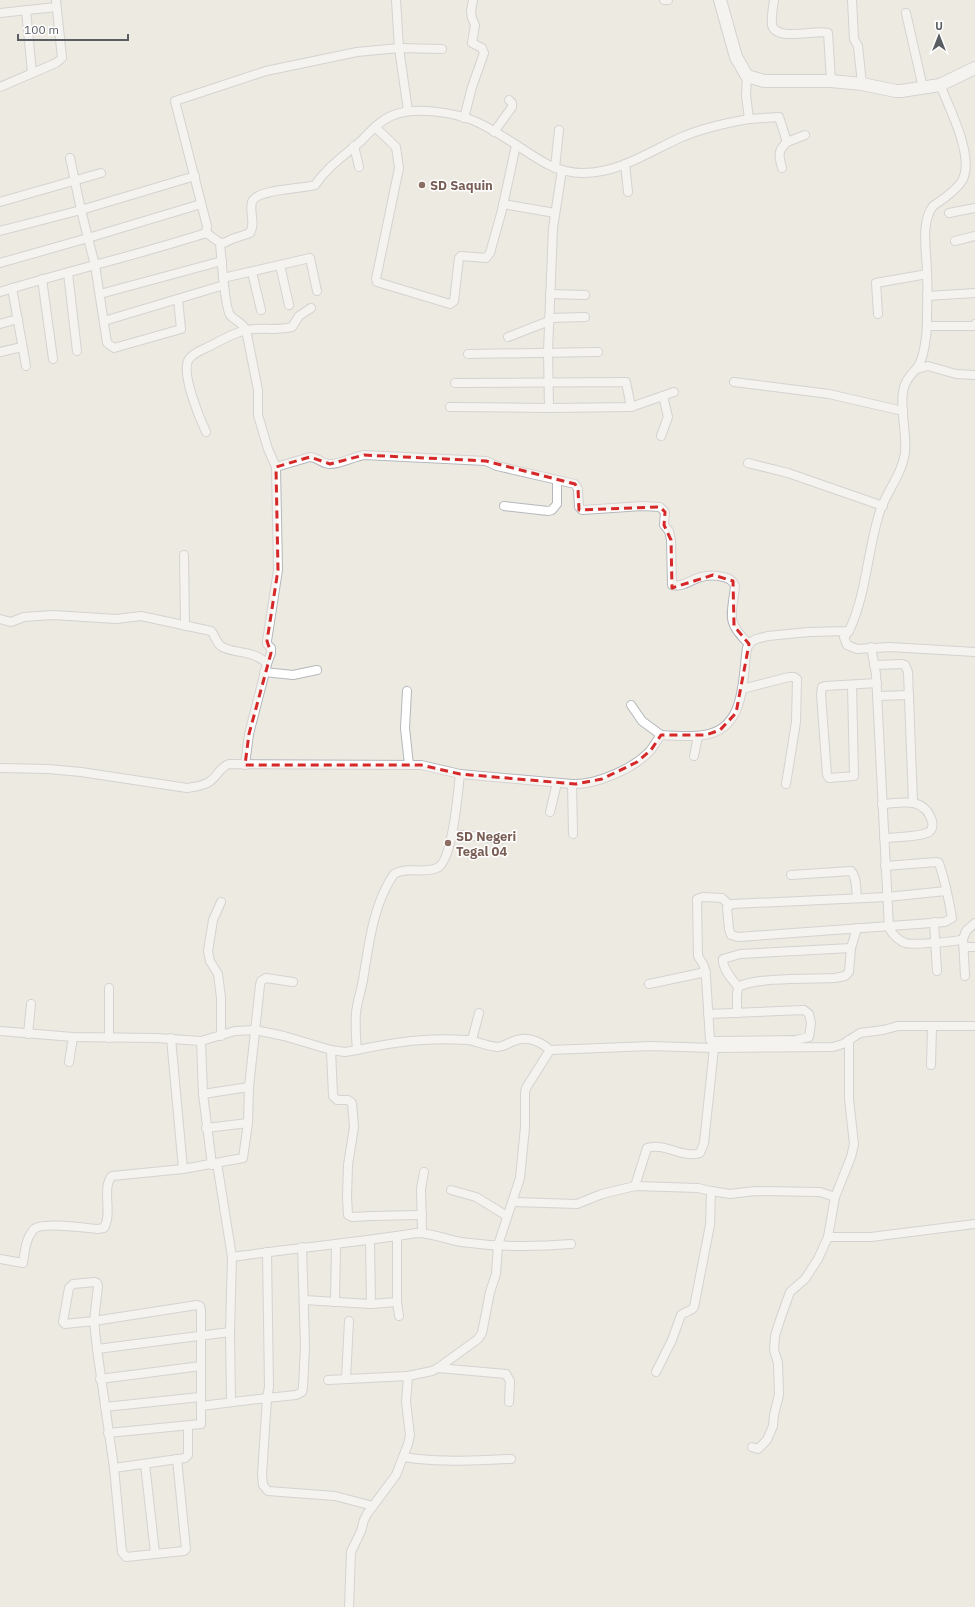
<svg xmlns="http://www.w3.org/2000/svg" width="975" height="1607" viewBox="0 0 975 1607" font-family="'IBM Plex Sans',sans-serif">
  <style>
    .lines { fill: none; stroke-linecap: round; stroke-linejoin: round }
    .street-casing { stroke: #b4b8bc; stroke-width: 10 }
    .secondary-casing { stroke: #b5b9be; stroke-width: 14 }
    .street { stroke: #fff; stroke-width: 8 }
    .secondary { stroke: #fff; stroke-width: 12 }
    .marked { fill: none; stroke: #d62828; stroke-width: 3; stroke-dasharray: 8 5; stroke-linejoin: round }
    .education-dot { fill: #8d6e63; stroke: #fff; stroke-width: 1.5 }
    .labels { text-anchor: middle; stroke-width: 3; stroke-linejoin: round; paint-order: stroke }
    .education-label { font-size: 13px; font-weight: bold; fill: #785e54; stroke: #fff; text-anchor: start }
  </style>
  <rect width="100%" height="100%" fill="#edeae1"/>
  <g class="lines">
    <defs>
      <g id="street">
        <path d="M 396,0 L 399,48 L 408,111"/>
        <path d="M 664,0 L 668,0"/>
        <path d="M 774,0 C 773,8 771,18 772,25 C 776,42 817,29 828,33 L 831,81"/>
        <path d="M 852,0 L 854,39 L 858,46 L 862,84"/>
        <path d="M 26,10 L 32,73"/>
        <path d="M 0,13 L 56,7"/>
        <path d="M 906,13 L 923,88"/>
        <path d="M 0,87 L 56,63 L 62,58 L 56,0"/>
        <path d="M 464,118 L 472,87 L 484,53 L 482,48 L 472,43 L 475,25 L 472,18 L 471,11 L 473,0"/>
        <path d="M 749,119 L 779,117 L 787,142 L 805,135"/>
        <path d="M 375,127 L 396,147 L 399,168 L 376,279 L 377,282 L 450,304 L 454,301 L 459,258 L 461,256 L 486,258 L 490,253 L 502,210 L 516,145"/>
        <path d="M 494,132 L 512,107 L 512,103 L 509,100"/>
        <path d="M 354,146 L 359,167"/>
        <path d="M 70,158 L 81,210 L 195,176"/>
        <path d="M 625,164 L 628,192"/>
        <path d="M 555,168 L 559,130"/>
        <path d="M 782,168 C 779,156 777,151 787,142"/>
        <path d="M 0,202 L 101,173"/>
        <path d="M 503,204 L 555,213"/>
        <path d="M 949,213 L 975,208"/>
        <path d="M 0,231 L 81,210 L 88,238 L 0,263"/>
        <path d="M 206,233 C 213,236 216,243 224,243 L 232,239 L 250,233 C 256,222 249,213 252,202 C 256,189 303,189 315,185 C 327,167 345,155 361,141 C 370,132 378,122 391,116 C 414,106 456,112 479,123 C 491,129 504,137 515,144 C 538,159 555,173 583,173 C 620,173 650,151 682,137 C 703,128 726,123 749,119 L 746,95 L 747,76"/>
        <path d="M 955,241 L 975,236"/>
        <path d="M 220,243 C 221,255 225,308 230,315 C 235,321 242,322 246,330 L 258,390 L 258,415 L 268,449 L 276,467 L 278,570 L 267,641 L 267,644 L 271,648 L 271,653 L 267,664"/>
        <path d="M 280,265 L 289,305"/>
        <path d="M 252,272 L 261,310"/>
        <path d="M 68,273 L 77,351"/>
        <path d="M 223,278 L 310,258 L 317,291"/>
        <path d="M 42,279 L 53,359"/>
        <path d="M 12,288 L 26,366"/>
        <path d="M 0,292 C 68,271 138,255 206,233 L 207,226 L 175,101 L 266,71 L 309,62 L 357,52 L 399,48 L 442,49"/>
        <path d="M 100,294 L 222,261"/>
        <path d="M 550,294 L 585,295"/>
        <path d="M 927,296 L 975,293"/>
        <path d="M 178,299 L 181,329 L 114,348 L 107,343 L 95,265 L 88,238 L 201,204"/>
        <path d="M 878,314 L 876,283 L 927,274"/>
        <path d="M 549,318 L 585,317"/>
        <path d="M 104,321 L 224,285"/>
        <path d="M 0,324 L 18,319"/>
        <path d="M 927,326 L 973,326 L 975,324"/>
        <path d="M 508,337 L 549,321"/>
        <path d="M 0,352 L 22,347"/>
        <path d="M 468,354 L 598,352"/>
        <path d="M 917,369 L 928,366 L 956,374 L 975,375"/>
        <path d="M 734,382 L 829,394 L 903,411"/>
        <path d="M 455,383 L 626,382 L 631,407"/>
        <path d="M 450,407 L 549,408 L 631,407 L 674,392"/>
        <path d="M 549,408 L 548,351 L 553,228 L 562,170"/>
        <path d="M 206,432 C 200,419 180,372 189,359 C 194,352 205,349 212,345 C 223,339 234,333 246,330 C 261,327 277,331 292,327 L 299,316 L 311,308"/>
        <path d="M 661,436 L 668,417 L 663,396"/>
        <path d="M 748,463 L 788,473 L 883,506"/>
        <path d="M 276,467 L 310,457 C 317,457 322,464 330,464 C 342,464 352,457 364,455 L 486,461 L 497,466 L 575,484 L 578,489 L 579,507 L 582,510 L 643,506 L 660,507 L 665,512 L 664,525 L 669,531 L 671,540 L 672,585 C 682,588 692,579 701,577 C 709,575 716,575 723,577 C 729,578 733,580 735,586 C 732,616 725,621 749,644"/>
        <path d="M 504,506 L 548,511 L 552,510 L 557,504 L 557,480"/>
        <path d="M 184,555 L 185,626"/>
        <path d="M 0,619 L 11,622 L 24,617 L 37,616 L 53,615 L 116,619 L 141,616 L 211,631 C 215,635 216,643 221,646 C 231,654 254,649 267,664 L 249,734 L 245,765"/>
        <path d="M 849,631 L 844,637 L 847,645 L 857,649 L 890,647 L 975,652"/>
        <path d="M 871,647 L 876,674 L 889,928 C 893,935 898,940 905,943 C 912,945 956,942 963,939 L 966,931 L 975,923"/>
        <path d="M 874,665 L 902,664 L 905,665 L 908,672 L 913,802"/>
        <path d="M 264,672 L 293,675 L 317,670"/>
        <path d="M 852,685 L 854,776 L 829,778 L 827,775 L 821,694 L 822,687 L 825,686 L 877,683"/>
        <path d="M 742,689 L 789,677 L 794,677 L 797,679 L 796,722 L 786,784"/>
        <path d="M 407,691 L 405,728 L 409,765"/>
        <path d="M 877,696 L 909,695"/>
        <path d="M 631,705 L 642,721 L 661,735"/>
        <path d="M 694,756 L 698,736"/>
        <path d="M 0,768 L 48,769 L 81,772 L 187,788 C 194,787 203,786 209,782 C 217,777 220,767 229,764 L 421,765 L 460,774"/>
        <path d="M 572,784 L 573,834"/>
        <path d="M 882,804 C 902,803 924,796 932,821 C 933,825 933,829 929,832 C 921,837 895,837 884,838"/>
        <path d="M 550,812 L 557,783"/>
        <path d="M 452,834 L 501,839"/>
        <path d="M 885,866 L 937,862 L 939,863 C 945,881 949,900 952,918 L 945,922 L 738,937 L 731,935 L 729,929 L 727,908 L 732,904 L 887,897 L 946,891"/>
        <path d="M 791,875 L 851,871 C 857,877 856,890 857,898"/>
        <path d="M 934,922 L 937,971"/>
        <path d="M 963,939 L 965,976"/>
        <path d="M 964,947 L 975,947"/>
        <path d="M 649,984 L 706,972"/>
        <path d="M 738,987 C 733,980 722,969 723,959 L 740,954 L 851,948"/>
        <path d="M 109,988 L 109,1038"/>
        <path d="M 737,1013 L 737,995 L 738,987 C 755,977 813,979 835,978 L 845,976 L 849,972 L 851,948 L 857,928"/>
        <path d="M 708,1014 L 804,1010 L 809,1014 L 811,1023 L 809,1037 L 796,1040 L 711,1041 L 710,1040 L 706,977 L 704,966 L 698,956 L 697,899 L 703,897 L 722,898 L 729,905"/>
        <path d="M 0,1031 L 73,1037 L 156,1038 L 201,1041 L 235,1031 L 255,1030 L 284,1036 L 331,1050 L 345,1052 L 357,1050"/>
        <path d="M 28,1034 L 31,1004"/>
        <path d="M 221,1036 L 221,998 L 218,974 L 210,961 L 208,951 L 213,920 L 221,902"/>
        <path d="M 171,1038 L 183,1169"/>
        <path d="M 472,1040 L 479,1013"/>
        <path d="M 201,1041 L 203,1094 L 212,1165"/>
        <path d="M 331,1050 L 333,1096 L 337,1100 L 348,1100 L 352,1103 L 354,1127 L 348,1165 L 347,1197 L 348,1215 L 352,1217 L 371,1216 L 422,1215"/>
        <path d="M 550,1050 L 651,1046 L 714,1048 L 833,1047 L 843,1044 L 860,1033 L 883,1030 L 898,1026 L 975,1026"/>
        <path d="M 69,1062 L 73,1037"/>
        <path d="M 931,1065 L 932,1026"/>
        <path d="M 203,1094 L 249,1087"/>
        <path d="M 206,1128 L 248,1123"/>
        <path d="M 217,1163 L 232,1257 L 230,1332 L 231,1402"/>
        <path d="M 635,1186 L 647,1148 C 665,1142 682,1159 700,1153 L 704,1143 L 714,1048"/>
        <path d="M 451,1190 L 476,1197 L 507,1216"/>
        <path d="M 835,1197 L 851,1157 L 854,1144 L 849,1099 L 849,1040"/>
        <path d="M 513,1202 L 577,1204 L 602,1194 L 635,1186 L 698,1188 L 711,1191 L 730,1194 L 755,1191 L 820,1192 L 835,1197 L 828,1237 L 818,1259 L 805,1279 L 790,1292 L 780,1320 L 775,1336 L 774,1350 L 778,1363 L 779,1395 L 774,1415 L 773,1426 L 767,1440 L 758,1449 L 752,1447"/>
        <path d="M 422,1233 L 421,1189 L 424,1172"/>
        <path d="M 397,1236 L 397,1302 L 399,1316"/>
        <path d="M 828,1237 L 871,1237 L 975,1224"/>
        <path d="M 370,1241 L 371,1304"/>
        <path d="M 267,1252 L 269,1387 L 267,1398 L 296,1395 L 302,1392 L 303,1387 L 305,1346 L 302,1247"/>
        <path d="M 232,1257 C 294,1248 355,1243 416,1233 C 431,1233 446,1239 461,1242 C 498,1247 535,1247 571,1244"/>
        <path d="M 0,1259 L 23,1263 C 25,1252 25,1240 33,1230 C 40,1221 85,1228 97,1229 L 104,1228 C 113,1213 101,1188 112,1176 L 183,1169 L 243,1158 L 248,1123 L 249,1087 L 260,985 L 261,981 L 266,978 L 293,982"/>
        <path d="M 304,1300 L 371,1304 L 397,1302"/>
        <path d="M 335,1302 L 336,1244"/>
        <path d="M 97,1349 L 230,1332"/>
        <path d="M 438,1368 L 506,1374 L 510,1381 L 509,1402"/>
        <path d="M 656,1372 L 672,1340 L 681,1315 C 685,1311 691,1312 694,1307 L 710,1225 L 711,1191"/>
        <path d="M 100,1379 L 201,1366"/>
        <path d="M 346,1379 L 349,1321"/>
        <path d="M 328,1380 L 408,1376"/>
        <path d="M 201,1406 L 267,1398 L 262,1475 L 263,1485 L 268,1491 L 335,1496 L 373,1506"/>
        <path d="M 105,1407 L 200,1397"/>
        <path d="M 108,1433 L 201,1424 L 201,1310 L 200,1306 L 197,1305 L 94,1321 L 65,1324 L 63,1322 L 69,1288 L 73,1284 L 95,1282 L 97,1283 L 98,1286 L 94,1321 L 97,1349 L 114,1468 L 122,1552 L 126,1557 L 184,1551 L 186,1549 L 177,1459"/>
        <path d="M 404,1457 C 439,1463 475,1460 511,1459"/>
        <path d="M 145,1464 L 155,1553"/>
        <path d="M 114,1468 L 185,1458 L 188,1455 L 188,1426"/>
        <path d="M 349,1607 L 351,1552 L 361,1531 L 364,1520 L 367,1514 L 396,1475 L 408,1444 L 410,1435 L 406,1402 L 408,1376 L 432,1371 L 438,1368 L 478,1339 L 482,1333 L 490,1292 L 496,1274 L 498,1245 L 520,1178 L 525,1127 L 525,1093 L 526,1088 L 550,1050 C 541,1042 527,1035 514,1041 C 508,1043 503,1047 497,1047 C 486,1046 477,1041 467,1040 C 426,1037 396,1042 357,1050 C 356,1038 355,1026 356,1013 C 357,1002 361,991 363,980 C 369,944 373,904 394,874 C 407,866 423,874 437,868 C 453,861 458,791 460,774 L 572,784 C 596,785 633,769 650,751 C 654,746 657,740 661,735 C 675,736 690,737 704,735 C 746,729 742,680 747,648 L 751,642 L 756,639 L 768,636 L 809,632 L 849,631 C 867,593 867,551 880,511 C 887,491 902,474 905,453 C 907,432 900,412 903,392 C 904,382 910,376 916,369 C 924,361 927,334 927,322 C 927,306 928,290 927,274 C 927,253 920,223 933,206 C 942,200 959,188 963,179 C 974,156 949,107 940,85"/>
      </g>
      <path id="secondary" d="M 720,0 L 736,57 L 747,76 L 764,81 L 831,81 L 862,84 L 896,91 L 901,91 L 940,85 L 975,68"/>
    </defs>
    <use href="#street" class="street-casing"/>
    <use href="#secondary" class="secondary-casing"/>
    <use href="#street" class="street"/>
    <use href="#secondary" class="secondary"/>
  </g>
  <path d="M0 0H975V1607H0ZM 364,455 L 486,461 L 575,484 L 578,489 L 579,510 L 660,507 L 665,512 L 664,525 L 671,540 L 672,588 L 713,575 L 733,581 L 734,626 L 749,644 L 736,713 L 720,730 L 706,735 L 661,735 L 651,750 L 637,762 L 602,779 L 576,784 L 460,774 L 421,765 L 245,765 L 249,734 L 271,653 L 267,641 L 278,570 L 276,467 L 310,457 L 330,464 Z" fill="#edeae1" fill-opacity=".55" fill-rule="evenodd"/>
  <path class="marked" d="M 364,455 L 486,461 L 575,484 L 578,489 L 579,510 L 660,507 L 665,512 L 664,525 L 671,540 L 672,588 L 713,575 L 733,581 L 734,626 L 749,644 L 736,713 L 720,730 L 706,735 L 661,735 L 651,750 L 637,762 L 602,779 L 576,784 L 460,774 L 421,765 L 245,765 L 249,734 L 271,653 L 267,641 L 278,570 L 276,467 L 310,457 L 330,464 Z"/>
  <g class="education-dot">
    <circle cx="422" cy="185" r="4"/>
    <circle cx="448" cy="843" r="4"/>
  </g>
  <g class="labels">
    <g class="education-label">
      <text x="430" y="190">SD Saquin</text>
      <text x="456" y="841">SD Negeri<tspan x="456" dy="15">Tegal 04</tspan></text>
    </g>
  </g>
  <g transform="translate(939 36)" stroke="#ffffff" stroke-width="3" paint-order="stroke">
  <path d="M0-3L7 15L0 10L-7 15Z" fill="#5a5e62"/>
  <text y="-6" font-size="11" font-weight="bold" text-anchor="middle" fill="#5a5e62">U</text>
  </g>
  <path d="M18 34v6h110v-6" fill="none" stroke="#5a5e62" stroke-width="2"/>
  <text x="24" y="34" font-size="12" fill="#5a5e62" stroke="#ffffff" stroke-width="3" paint-order="stroke">100 m</text>
</svg>
